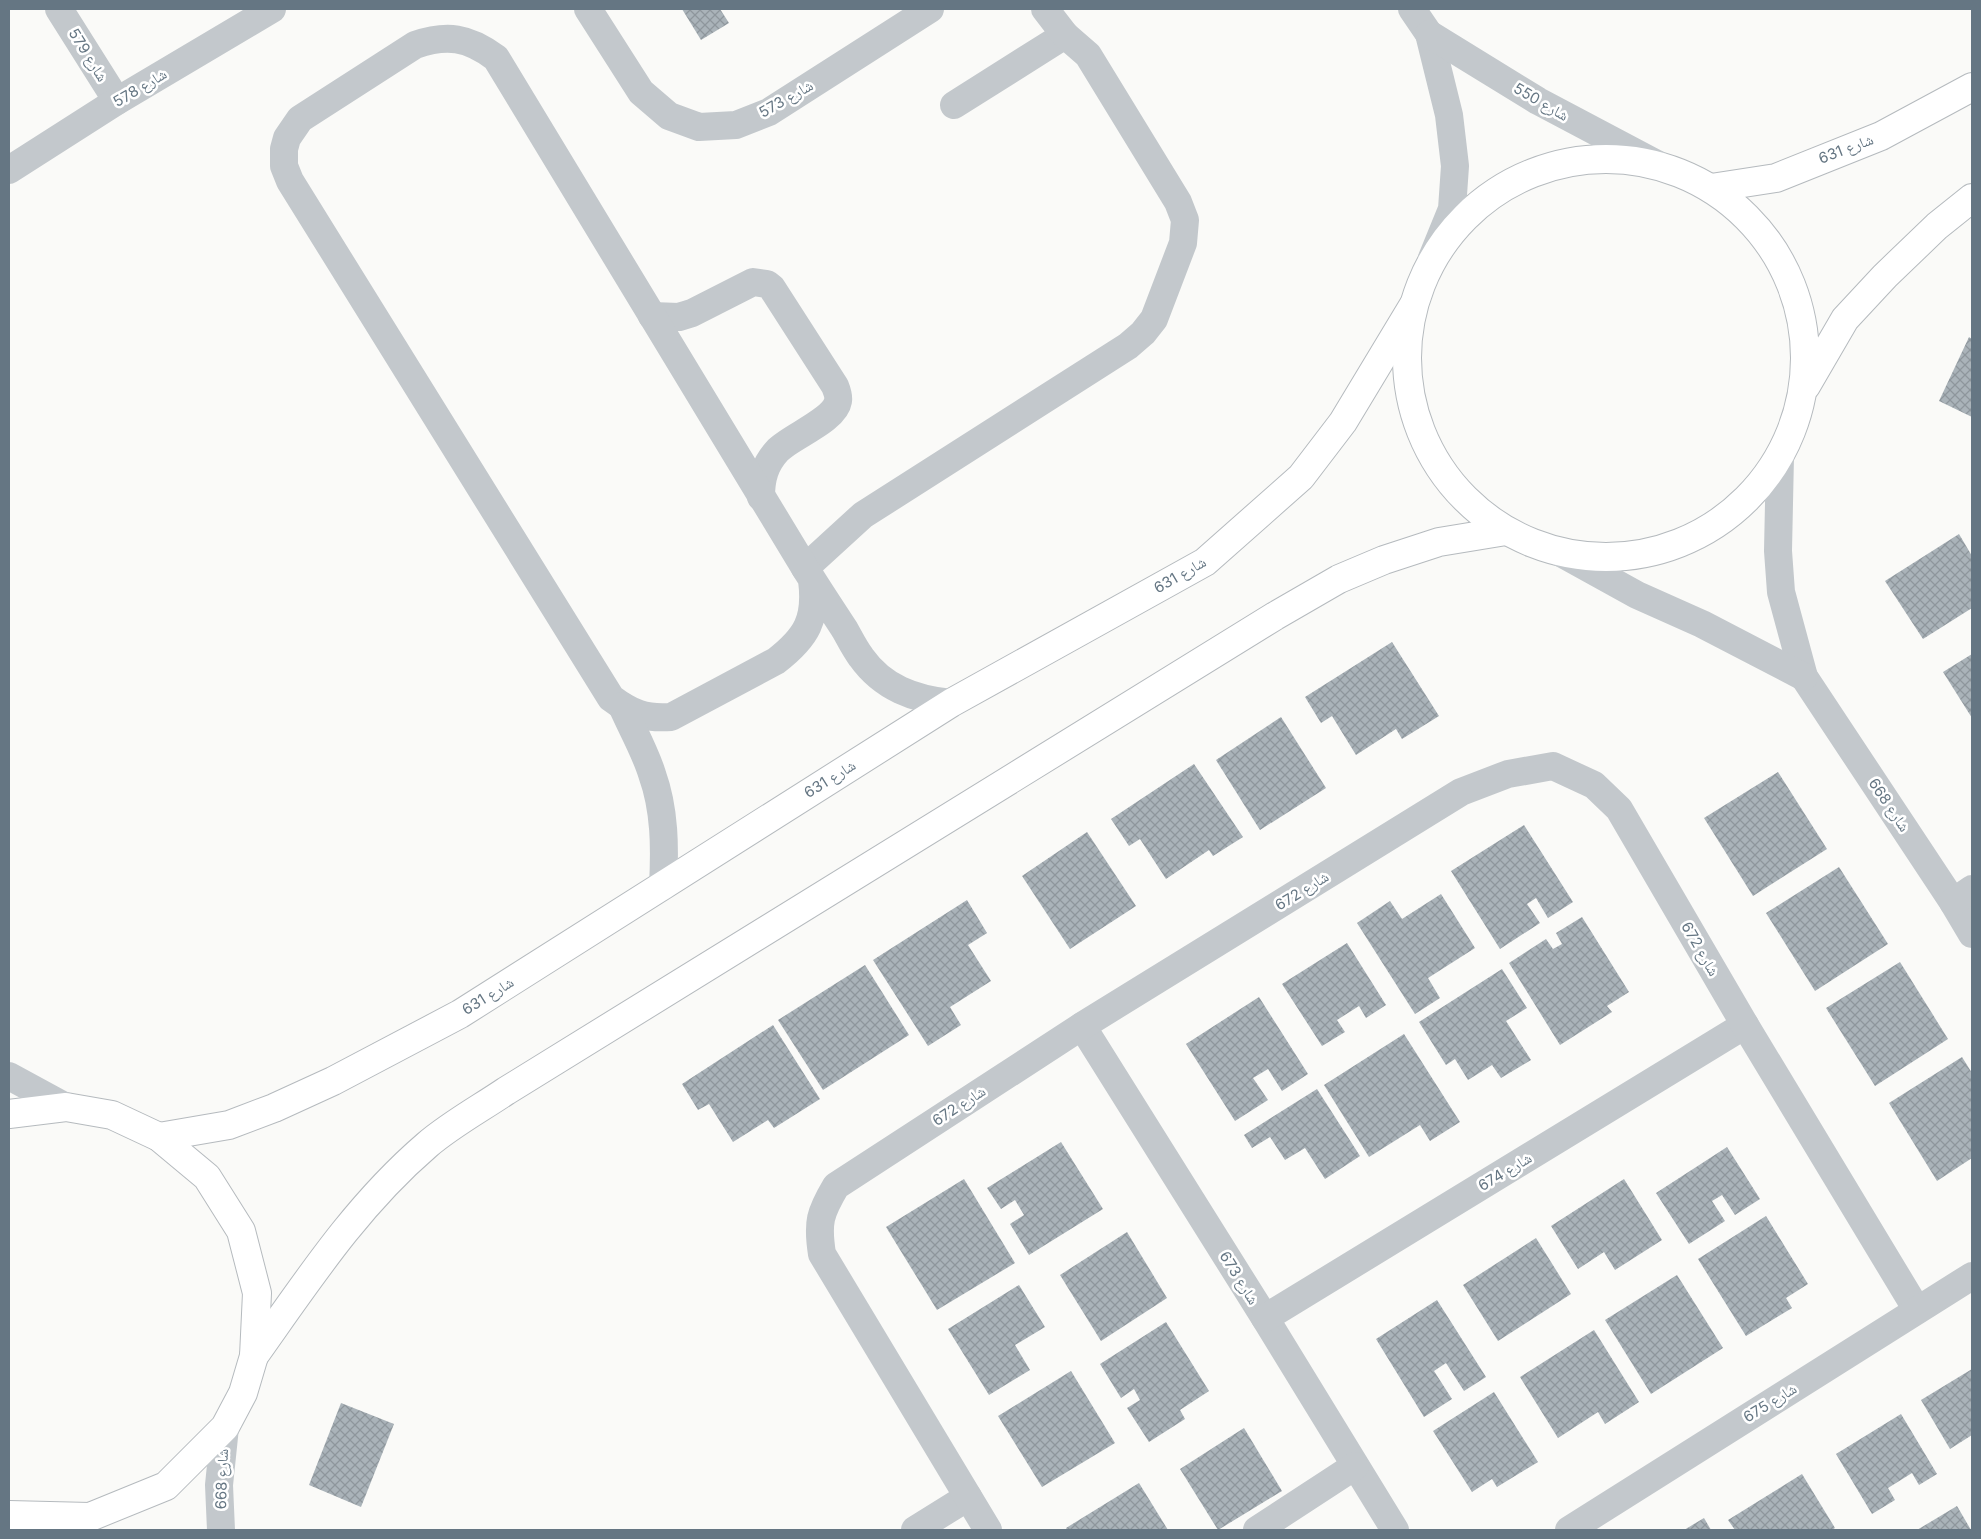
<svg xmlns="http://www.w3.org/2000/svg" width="1981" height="1539" viewBox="0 0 1981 1539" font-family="Inter,'Noto Naskh Arabic',sans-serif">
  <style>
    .building { fill: url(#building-cross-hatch) }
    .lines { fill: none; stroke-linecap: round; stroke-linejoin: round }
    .major-casing { stroke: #b5babe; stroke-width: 30 }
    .minor { stroke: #c3c8cc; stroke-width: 28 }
    .major { stroke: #fff; stroke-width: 28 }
    .labels { text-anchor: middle; stroke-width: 5; stroke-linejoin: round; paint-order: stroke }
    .street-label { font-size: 15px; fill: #657683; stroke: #fff }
  </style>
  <defs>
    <pattern id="building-cross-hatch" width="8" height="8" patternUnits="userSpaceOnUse" patternTransform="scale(1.25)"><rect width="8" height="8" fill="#aab3b9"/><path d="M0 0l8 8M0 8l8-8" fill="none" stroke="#8e969c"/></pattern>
  </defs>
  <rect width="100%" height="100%" fill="#fafaf8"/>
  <g class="building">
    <path d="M 682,9 L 720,9 L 729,23 L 701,40 Z"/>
    <path d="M 1969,337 L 1972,339 L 1972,417 L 1939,401 Z"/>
    <path d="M 1959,534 L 1972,556 L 1972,608 L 1923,639 L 1885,581 Z"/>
    <path d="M 1392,642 L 1439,716 L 1402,739 L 1396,729 L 1356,755 L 1332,716 L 1321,723 L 1305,697 Z"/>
    <path d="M 1972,654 L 1972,718 L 1943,672 Z"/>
    <path d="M 1281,717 L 1326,788 L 1260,830 L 1216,760 Z"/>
    <path d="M 1194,764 L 1243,837 L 1213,856 L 1209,850 L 1166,879 L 1140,839 L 1129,846 L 1111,819 Z"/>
    <path d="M 1778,772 L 1827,849 L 1753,896 L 1704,818 Z"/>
    <path d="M 1524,825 L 1573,902 L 1548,918 L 1536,898 L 1527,904 L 1540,923 L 1500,949 L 1451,871 Z"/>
    <path d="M 1087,832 L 1136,906 L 1070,949 L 1022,876 Z"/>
    <path d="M 1839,867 L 1888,944 L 1815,991 L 1766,913 Z"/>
    <path d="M 1441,894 L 1475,948 L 1428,978 L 1440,998 L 1415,1014 L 1357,923 L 1390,901 L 1402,919 Z"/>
    <path d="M 967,900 L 987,933 L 968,945 L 991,981 L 950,1007 L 961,1025 L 928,1046 L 873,960 Z"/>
    <path d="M 1582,917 L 1629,992 L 1607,1006 L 1612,1012 L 1560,1045 L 1509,963 L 1546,939 L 1553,949 L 1562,944 L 1556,933 Z"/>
    <path d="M 1347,943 L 1386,1005 L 1366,1018 L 1359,1006 L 1337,1020 L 1345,1032 L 1322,1046 L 1282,984 Z"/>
    <path d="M 1900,962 L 1948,1039 L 1875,1086 L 1826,1008 Z"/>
    <path d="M 865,965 L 909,1035 L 823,1090 L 778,1020 Z"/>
    <path d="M 1502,969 L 1527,1008 L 1506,1021 L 1531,1060 L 1501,1078 L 1492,1065 L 1468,1080 L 1455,1059 L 1446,1065 L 1419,1022 Z"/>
    <path d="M 1259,997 L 1308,1074 L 1282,1091 L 1268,1069 L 1253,1078 L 1268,1100 L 1235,1121 L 1186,1044 Z"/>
    <path d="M 773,1025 L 820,1099 L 774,1128 L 768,1120 L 733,1142 L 709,1104 L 698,1110 L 682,1084 Z"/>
    <path d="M 1404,1034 L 1460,1122 L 1430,1141 L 1420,1125 L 1369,1157 L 1324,1085 Z"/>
    <path d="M 1962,1057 L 1972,1073 L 1972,1158 L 1937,1181 L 1889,1103 Z"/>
    <path d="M 1317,1089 L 1360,1156 L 1325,1179 L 1305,1148 L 1285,1160 L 1270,1137 L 1252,1148 L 1244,1135 Z"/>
    <path d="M 1061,1142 L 1103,1209 L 1029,1255 L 1010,1224 L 1024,1215 L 1015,1200 L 1001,1209 L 987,1188 Z"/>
    <path d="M 1727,1147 L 1760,1199 L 1735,1215 L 1722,1195 L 1712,1201 L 1725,1221 L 1689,1244 L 1656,1193 Z"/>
    <path d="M 964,1179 L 1015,1263 L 937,1310 L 886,1227 Z"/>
    <path d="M 1624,1179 L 1662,1240 L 1615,1270 L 1604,1252 L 1578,1269 L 1551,1226 Z"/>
    <path d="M 1766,1216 L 1808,1284 L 1786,1298 L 1792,1308 L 1746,1336 L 1698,1259 Z"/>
    <path d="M 1127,1232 L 1167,1298 L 1101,1341 L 1060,1275 Z"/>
    <path d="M 1536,1238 L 1571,1294 L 1498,1341 L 1463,1285 Z"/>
    <path d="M 1677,1275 L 1723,1348 L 1651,1394 L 1605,1320 Z"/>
    <path d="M 1019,1285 L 1045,1327 L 1015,1345 L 1030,1370 L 989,1395 L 948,1329 Z"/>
    <path d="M 1437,1300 L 1486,1377 L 1464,1391 L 1446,1363 L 1434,1371 L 1452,1399 L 1424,1417 L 1376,1339 Z"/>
    <path d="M 1166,1322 L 1209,1391 L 1180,1410 L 1185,1419 L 1149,1442 L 1127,1408 L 1140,1400 L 1134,1389 L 1121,1398 L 1100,1364 Z"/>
    <path d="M 1594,1330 L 1639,1402 L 1605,1424 L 1598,1412 L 1558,1438 L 1520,1377 Z"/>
    <path d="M 1972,1369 L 1972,1435 L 1950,1449 L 1921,1400 Z"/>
    <path d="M 1071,1371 L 1115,1443 L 1042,1487 L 998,1416 Z"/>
    <path d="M 1494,1392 L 1538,1462 L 1497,1487 L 1492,1479 L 1472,1492 L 1433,1431 Z"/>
    <path d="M 341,1403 L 394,1424 L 361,1507 L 309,1485 Z"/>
    <path d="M 1901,1414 L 1937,1474 L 1919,1485 L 1912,1473 L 1888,1488 L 1895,1500 L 1872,1514 L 1836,1454 Z"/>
    <path d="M 1244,1428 L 1282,1491 L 1218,1530 L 1180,1469 Z"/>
    <path d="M 1802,1474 L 1835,1528 L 1832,1530 L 1735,1530 L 1728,1520 Z"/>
    <path d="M 1139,1483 L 1168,1530 L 1067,1530 L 1066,1528 Z"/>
    <path d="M 1957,1506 L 1971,1530 L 1917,1530 Z"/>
    <path d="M 1704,1518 L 1711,1530 L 1684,1530 Z"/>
  </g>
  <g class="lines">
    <defs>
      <g id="major">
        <circle cx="1606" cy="358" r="199"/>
        <path d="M 1711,188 L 1776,178 L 1881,136 L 1972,87"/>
        <path d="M 1806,386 L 1845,319 L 1885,276 L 1937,226 L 1972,198"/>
        <path d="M 9,1114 L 66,1107 L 112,1115 L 159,1137 L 207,1177 L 241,1231 L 257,1293 L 254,1356 L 243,1393 L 225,1427 L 166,1486 L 90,1517 L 9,1515"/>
        <path d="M 159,1137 L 229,1125 L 274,1108 L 333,1081 L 460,1014 L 951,703 L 1205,562 L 1301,477 L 1343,422 L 1413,306"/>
        <path d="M 254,1356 C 308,1280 356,1206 427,1145 C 450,1125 481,1108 506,1091 L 1275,616 L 1339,579 L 1384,560 L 1439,542 L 1506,531"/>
      </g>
    </defs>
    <use href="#major" class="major-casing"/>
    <g class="minor">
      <path d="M 59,9 L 117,101"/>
      <path d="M 588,9 L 641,92 L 669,116 L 699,127 L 736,125 L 769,112 L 930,9"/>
      <path d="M 1412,9 L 1429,34 L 1449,115 L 1455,166 L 1452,209 L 1432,258"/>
      <path d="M 1429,34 L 1538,101 L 1657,164"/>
      <path d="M 954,105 L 1065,35"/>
      <path d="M 9,170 L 117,101 L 272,9"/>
      <path d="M 652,316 L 679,317 L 692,313 L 753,282 L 767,284 L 772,288 L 835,386 C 837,391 839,396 838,401 C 835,420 792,436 778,450 C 765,464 761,478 761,497"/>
      <path d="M 1780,456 L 1778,551 L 1781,592 L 1804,677 L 1953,902 L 1972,934"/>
      <path d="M 1561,553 L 1637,595 L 1702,624 L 1804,677"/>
      <path d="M 805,568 L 863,515 L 1128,346 L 1143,333 L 1154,319 L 1183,243 L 1185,220 L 1178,202 L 1088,55 L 1065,35 L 1045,9"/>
      <path d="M 812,580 C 817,619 807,637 776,661 L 671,717 C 645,719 631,713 611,698 L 290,181 L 284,166 L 284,149 L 287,138 L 300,119 L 415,45 C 447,34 468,37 496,58 L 805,568 C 818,589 832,610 845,630 C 850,639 855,649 861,657 C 883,688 914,699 951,703"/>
      <path d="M 622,706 C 632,729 645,751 652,774 C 665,810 665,848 663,886"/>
      <path d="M 1953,902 L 1972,889"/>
      <path d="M 1082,1026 L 1265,1318 L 1395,1530"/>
      <path d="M 9,1076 L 66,1107"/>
      <path d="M 1265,1318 L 1745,1025"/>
      <path d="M 221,1530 L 219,1485 L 225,1427"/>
      <path d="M 915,1530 L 968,1497"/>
      <path d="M 988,1530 L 822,1254 C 817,1222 820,1213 836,1186 L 1082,1026 L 1461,792 L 1508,774 L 1553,766 L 1594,785 L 1619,809 L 1745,1025 L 1917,1310"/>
      <path d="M 1257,1530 L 1355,1466"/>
      <path d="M 1569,1530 L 1972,1276"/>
    </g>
    <use href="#major" class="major"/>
  </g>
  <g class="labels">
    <g class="street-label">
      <text transform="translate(88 55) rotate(58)" y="5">شارع 579</text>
      <text transform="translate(140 88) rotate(-31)" y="5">شارع 578</text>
      <text transform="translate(786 99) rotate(-30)" y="5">شارع 573</text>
      <text transform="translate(1541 102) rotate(30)" y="5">شارع 550</text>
      <text transform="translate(1846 149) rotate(-21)" y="5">شارع 631</text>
      <text transform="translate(1180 575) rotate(-30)" y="5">شارع 631</text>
      <text transform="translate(830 779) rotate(-32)" y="5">شارع 631</text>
      <text transform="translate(1889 805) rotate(56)" y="5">شارع 668</text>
      <text transform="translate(1302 891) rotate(-32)" y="5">شارع 672</text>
      <text transform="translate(1700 949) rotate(60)" y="5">شارع 672</text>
      <text transform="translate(488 996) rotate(-32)" y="5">شارع 631</text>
      <text transform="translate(959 1106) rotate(-33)" y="5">شارع 672</text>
      <text transform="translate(1505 1172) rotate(-31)" y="5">شارع 674</text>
      <text transform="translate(1239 1278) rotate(58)" y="5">شارع 673</text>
      <text transform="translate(1770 1403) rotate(-32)" y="5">شارع 675</text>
      <text transform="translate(222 1479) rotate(-88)" y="5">شارع 668</text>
    </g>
  </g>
  <rect width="1981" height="1539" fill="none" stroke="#657683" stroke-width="20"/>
</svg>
